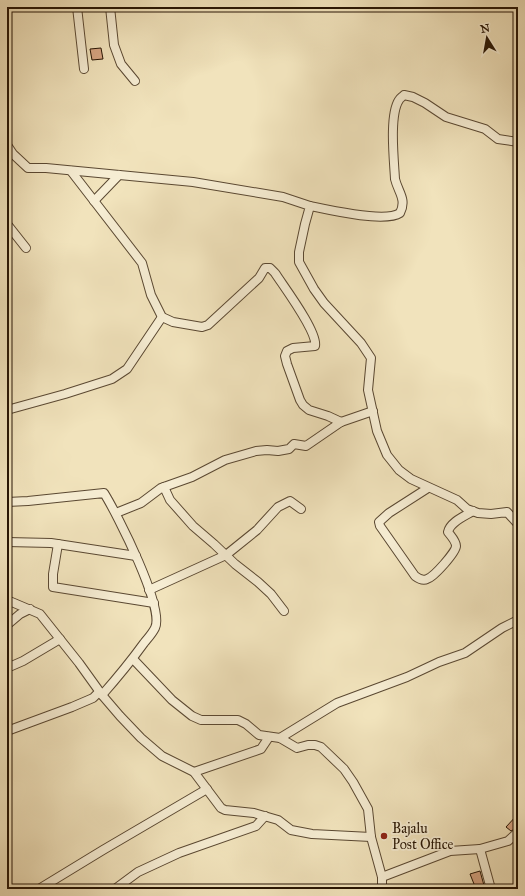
<svg xmlns="http://www.w3.org/2000/svg" width="525" height="896" viewBox="0 0 525 896" font-family="'IM FELL Great Primer',serif">
  <style>
    .building { fill: #d8a684; stroke: #271504 }
    .lines { fill: none; stroke-linecap: round; stroke-linejoin: round }
    .minor-casing { stroke: #5a4832; stroke-width: 10 }
    .minor { stroke: #f6edd3; stroke-width: 8 }
    .poi-dot { fill: #8f2418; stroke: #f6edd3; stroke-width: 1.5 }
    .labels { text-anchor: middle; stroke-width: 3.5; stroke-linejoin: round; paint-order: stroke }
    .poi-label { font-size: 14px; fill: #271504; stroke: #f6edd3; text-anchor: start }
  </style>
  <rect width="100%" height="100%" fill="#f1e3bc"/>
  <filter id="stains"><feTurbulence type="fractalNoise" baseFrequency=".005" numOctaves="4"/><feColorMatrix values="0 0 0 0 .2 0 0 0 0 .09 0 0 0 0 .02 0 0 0 .5 -.17"/></filter>
  <radialGradient id="worn" r=".72"><stop offset=".6" stop-color="#630" stop-opacity="0"/><stop offset="1" stop-color="#630" stop-opacity=".3"/></radialGradient>
  <g class="building">
    <path d="M 101,48 L 103,59 L 92,60 L 90,49 Z"/>
    <path d="M 518,814 L 518,827 L 511,831 L 506,827 Z"/>
    <path d="M 480,871 L 485,889 L 476,889 L 470,874 Z"/>
  </g>
  <g class="lines">
    <defs>
      <g id="minor">
        <path d="M 77,7 L 84,69"/>
        <path d="M 110,7 L 114,45 L 121,64 L 135,81"/>
        <path d="M 7,145 L 13,154 L 28,168 L 46,168 L 193,182 L 283,197 L 310,206 L 305,224 L 299,252 L 299,262 L 314,289 L 324,303 L 361,343 L 371,358 L 368,390 L 377,431 L 387,455 L 399,470 L 411,479 L 457,500 L 467,509 L 478,513 L 491,514 L 507,512 L 518,524"/>
        <path d="M 71,171 L 142,263 L 151,295 L 162,317 L 173,322 L 202,327 L 208,325 L 259,278 L 265,268 L 270,268 L 275,273 C 284,287 318,332 315,346 L 293,348 L 287,351 L 285,356 L 287,364 L 300,400 L 303,405 L 309,410 L 328,416 L 341,422"/>
        <path d="M 94,201 L 119,175"/>
        <path d="M 310,206 C 329,210 385,223 400,213 C 407,199 398,192 395,179 C 394,160 389,115 399,100 C 400,98 402,97 404,95 L 413,97 L 425,103 L 446,117 L 485,129 L 498,139 L 518,142"/>
        <path d="M 7,224 L 26,248"/>
        <path d="M 7,410 L 65,394 L 112,379 L 127,369 L 162,317"/>
        <path d="M 164,487 L 170,500 L 193,526 L 214,544 L 235,564 L 258,582 L 271,594 L 284,611"/>
        <path d="M 428,488 L 389,513 L 379,522 L 380,526 L 415,576 C 419,579 423,581 427,579 C 434,577 456,552 456,546 C 456,541 451,536 448,532 C 450,522 465,516 473,511"/>
        <path d="M 7,502 L 28,501 L 104,493 C 117,514 165,608 155,628 C 152,634 148,638 144,643 C 131,661 117,678 102,695"/>
        <path d="M 116,513 L 141,503 L 161,488 L 192,477 L 225,460 L 256,451 L 267,450 L 278,451 L 289,449 L 294,444 L 306,446 L 341,422 L 373,411"/>
        <path d="M 7,542 L 51,543 L 136,556"/>
        <path d="M 58,544 L 53,574 L 53,587 L 154,603"/>
        <path d="M 149,590 L 226,555 L 257,530 L 278,507 L 290,501 L 301,509"/>
        <path d="M 7,600 L 40,614 L 79,663 L 102,695 L 120,716 L 141,738 L 162,756 L 194,772 L 221,808 L 225,810 L 254,813 L 278,820 L 291,830 L 312,834 L 371,837"/>
        <path d="M 7,625 L 20,614 L 30,609"/>
        <path d="M 133,659 L 172,700 L 192,716 L 201,720 L 238,720 L 246,724 L 259,735 L 280,738 L 297,748 L 308,745 L 315,745 L 321,747 L 344,769 L 353,782 L 368,809 L 371,837 L 382,877 L 382,889"/>
        <path d="M 7,668 L 23,661 L 60,639"/>
        <path d="M 7,731 L 72,707 L 93,698 L 99,692"/>
        <path d="M 280,738 L 337,703 L 407,677 L 439,662 L 465,653 L 502,628 L 518,620"/>
        <path d="M 194,772 L 261,749 L 269,737"/>
        <path d="M 382,877 L 450,851 L 480,849"/>
        <path d="M 39,889 L 103,850 L 207,789"/>
        <path d="M 115,889 L 138,872 L 179,853 L 256,826 L 265,816"/>
        <path d="M 491,889 L 480,849 L 508,841 L 518,832"/>
      </g>
    </defs>
    <use href="#minor" class="minor-casing"/>
    <use href="#minor" class="minor"/>
  </g>
  <circle class="poi-dot" cx="384" cy="836" r="4"/>
  <g class="labels">
    <g class="poi-label">
      <text x="392" y="833">Bajalu<tspan x="392" dy="16">Post Office</tspan></text>
    </g>
  </g>
  <rect width="525" height="896" fill="none" stroke="#f1e3bc" stroke-width="24"/>
  <rect x="8" y="8" width="509" height="880" fill="none" stroke="#271504" stroke-width="2"/>
  <rect x="12" y="12" width="501" height="872" fill="none" stroke="#271504"/>
  <g transform="translate(487 38) rotate(349)" stroke="#f6edd3" stroke-width="3" paint-order="stroke">
  <path d="M0-3L7 15L0 10L-7 15Z" fill="#271504"/>
  <text y="-6" font-size="11" font-weight="bold" text-anchor="middle" fill="#271504">N</text>
  </g>
  <rect width="100%" height="100%" filter="url(#stains)"/>
  <rect width="100%" height="100%" fill="url(#worn)"/>
</svg>
